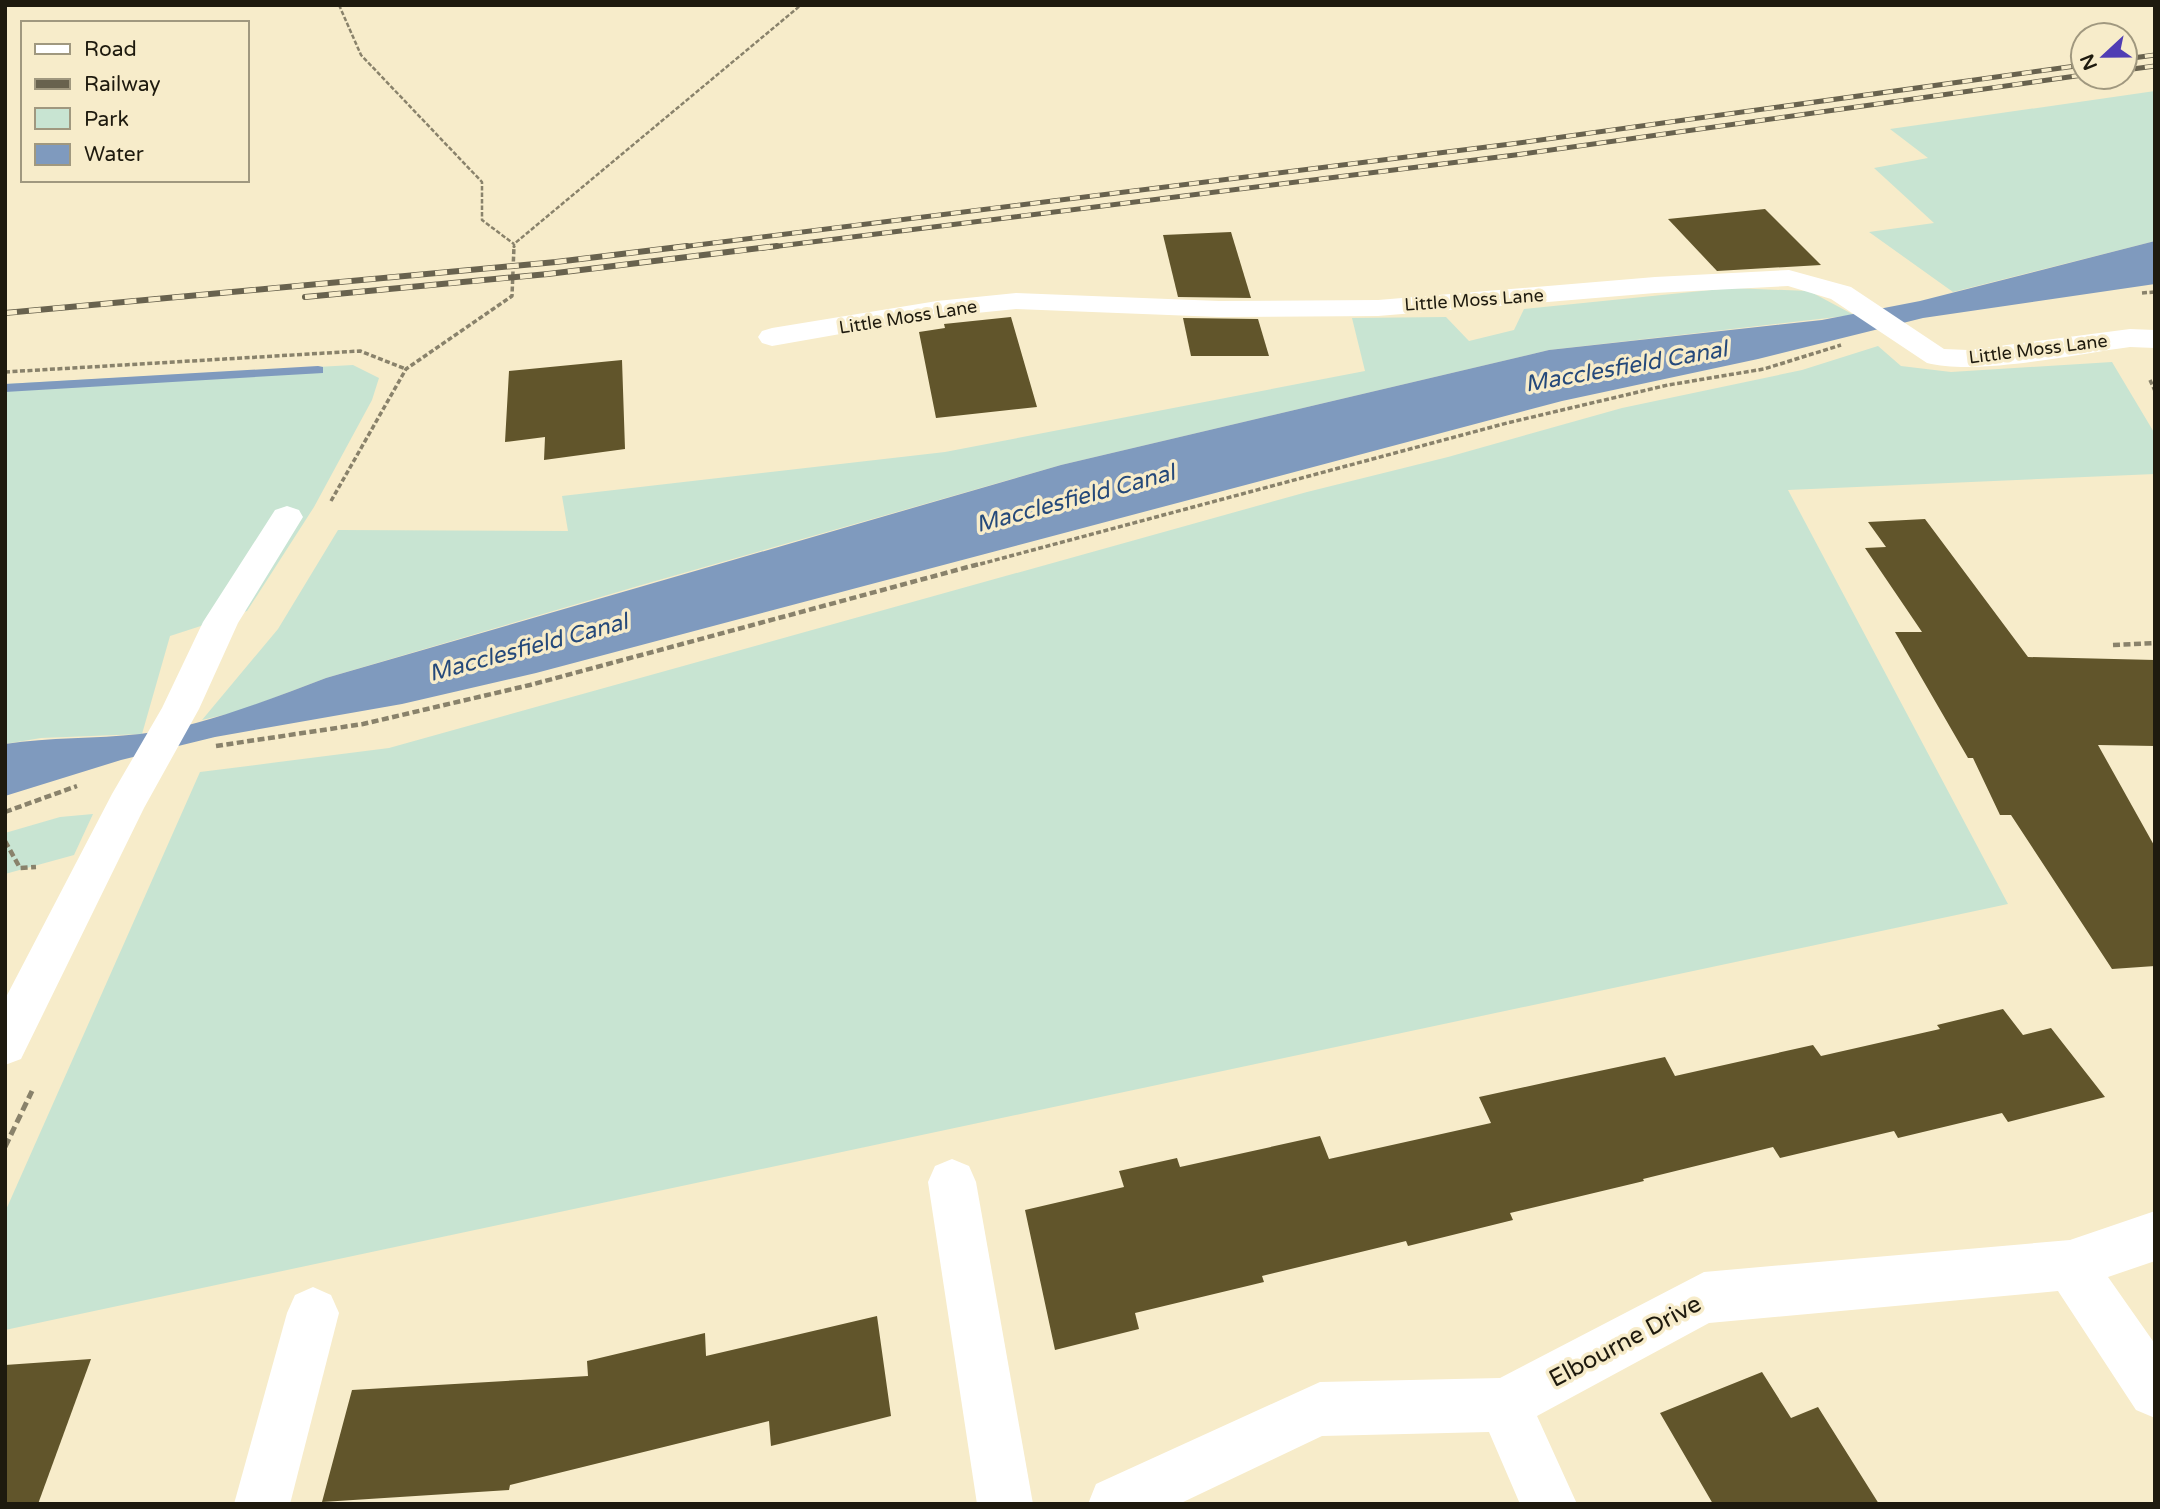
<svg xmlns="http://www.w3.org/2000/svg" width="2160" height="1509" viewBox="0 0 2160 1509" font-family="'Varela Round',sans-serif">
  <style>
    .green { fill: #c8e4d2 }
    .water { fill: #7f9abe }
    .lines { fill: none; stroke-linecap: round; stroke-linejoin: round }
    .stream { fill: #7f9abe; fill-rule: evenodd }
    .building { fill: #61552b }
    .path-far3 { stroke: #89826b; stroke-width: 2.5; stroke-dasharray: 4.5 2; stroke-linecap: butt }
    .path-far2 { stroke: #89826b; stroke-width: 3.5; stroke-dasharray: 5 2.5; stroke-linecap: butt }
    .path-far1 { stroke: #89826b; stroke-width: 4.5; stroke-dasharray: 7 3.5; stroke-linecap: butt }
    .path { stroke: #89826b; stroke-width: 5; stroke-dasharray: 9 4.5; stroke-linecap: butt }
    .minor { fill: #fff; fill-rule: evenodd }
    .rail-far1-casing { stroke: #68624e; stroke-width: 5 }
    .rail-casing { stroke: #68624e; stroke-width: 6 }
    .rail-far1 { stroke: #f7ecca; stroke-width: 3.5; stroke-dasharray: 10; stroke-linecap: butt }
    .rail { stroke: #f7ecca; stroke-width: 4.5; stroke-dasharray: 12; stroke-linecap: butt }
    .labels { text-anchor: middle; stroke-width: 7; stroke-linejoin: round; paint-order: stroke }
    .far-street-label { font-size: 18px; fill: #1e1a0e; stroke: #f7ecca }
    .water-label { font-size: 23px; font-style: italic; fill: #25497a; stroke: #f7ecca }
    .near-street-label { font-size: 24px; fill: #1e1a0e; stroke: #f7ecca }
  </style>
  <rect width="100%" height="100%" fill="#f7ecca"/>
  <g class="green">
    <path d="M 2155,91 L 2155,241 L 1953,292 L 1869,232 L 1934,223 L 1874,168 L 1928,158 L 1890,129 Z"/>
    <path d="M 1731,288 L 1809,291 L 1854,315 L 1549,350 L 1061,465 L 645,584 L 326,678 L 236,712 L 202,720 L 278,629 L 338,530 L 568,531 L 562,496 L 945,452 L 1365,371 L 1352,318 L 1446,317 L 1469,341 L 1514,330 L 1524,309 Z"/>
    <path d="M 1878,346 L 1901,366 L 1951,372 L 2112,362 L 2155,434 L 2155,474 L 1788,490 L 2008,904 L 5,1330 L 5,1212 L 200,772 L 389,748 L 1307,492 L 1448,457 L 1622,408 L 1802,370 Z"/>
    <path d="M 353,365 L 379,378 L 372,400 L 314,507 L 247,611 L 170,636 L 142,734 L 41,738 L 5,744 L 5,384 Z"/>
    <path d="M 93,814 L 74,855 L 5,874 L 5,833 L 60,817 Z"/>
  </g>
  <path class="water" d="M 2155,241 L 2155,284 L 1923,318 L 1758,359 L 1562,401 L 536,673 L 402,704 L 215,737 L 121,760 L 5,796 L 5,744 C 50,737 95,739 140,734 C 199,728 270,699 326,678 L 1061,465 L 1549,350 L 1822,320 L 1920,301 Z"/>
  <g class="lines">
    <path class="stream" d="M 318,366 L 323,367 L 323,373 L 5,392 L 5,384 Z"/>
  </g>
  <g class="building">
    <path d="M 1765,209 L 1821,265 L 1717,271 L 1668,219 Z"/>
    <path d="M 1231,232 L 1251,298 L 1178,297 L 1163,235 Z"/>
    <path d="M 1011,317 L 1037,407 L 936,418 L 919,332 L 945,328 L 944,324 Z"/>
    <path d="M 1183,318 L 1258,319 L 1269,356 L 1191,356 Z"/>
    <path d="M 622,360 L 625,449 L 544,460 L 545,437 L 505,442 L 509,371 Z"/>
    <path d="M 1925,519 L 2028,657 L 2155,660 L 2155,746 L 2098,745 L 2155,847 L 2155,966 L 2112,969 L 2011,815 L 2000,815 L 1973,758 L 1968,758 L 1895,632 L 1922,632 L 1865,548 L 1886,547 L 1868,522 Z"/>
    <path d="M 2003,1009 L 2023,1035 L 2051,1028 L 2105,1097 L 2008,1122 L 2002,1113 L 1898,1138 L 1894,1131 L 1780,1158 L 1773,1147 L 1643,1179 L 1644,1181 L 1510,1213 L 1513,1220 L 1408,1246 L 1406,1241 L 1262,1276 L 1264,1282 L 1135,1313 L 1139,1329 L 1055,1350 L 1025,1210 L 1124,1187 L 1119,1171 L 1177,1158 L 1180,1167 L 1320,1136 L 1329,1159 L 1491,1123 L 1479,1097 L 1557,1080 L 1665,1057 L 1675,1076 L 1813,1045 L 1821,1056 L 1940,1029 L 1937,1025 Z"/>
    <path d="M 877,1316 L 891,1416 L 771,1446 L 769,1421 L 510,1485 L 509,1490 L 322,1502 L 352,1390 L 588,1376 L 587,1361 L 705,1333 L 706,1356 Z"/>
    <path d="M 91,1359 L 38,1504 L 5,1504 L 5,1365 Z"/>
    <path d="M 1762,1372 L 1791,1418 L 1818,1407 L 1879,1504 L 1713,1504 L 1660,1413 Z"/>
  </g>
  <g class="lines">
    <g class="path-far3">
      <path d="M 339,5 L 361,55 L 482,182 L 482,220 L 514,244"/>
      <path d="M 514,248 L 514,244 L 801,5"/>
    </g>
    <g class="path-far2">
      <path d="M 2142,293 L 2155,292"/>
      <path d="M 5,372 L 360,351 L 406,369"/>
      <path d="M 2150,380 L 2155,391"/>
      <path d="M 331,501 L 406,369 L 512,296 L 514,246"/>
      <path d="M 973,566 L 1507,423 L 1668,385 L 1764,369 L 1841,345"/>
    </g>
    <g class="path-far1">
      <path d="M 2113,645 L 2155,643"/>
      <path d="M 216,746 L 363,724 L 530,685 L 979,564"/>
      <path d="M 5,812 L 77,786"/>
      <path d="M 5,841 L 20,868 L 36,867"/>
    </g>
    <path class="path" d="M 5,1147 L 32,1091"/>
    <g class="minor">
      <path d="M 1789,270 L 1851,287 L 1944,349 L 1968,350 L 2130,329 L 2155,330 L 2155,348 L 2130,347 C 2075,354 1978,376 1927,363 L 1831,299 L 1788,286 L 1655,293 L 1378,316 L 1219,317 L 1016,309 L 937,317 L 772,346 L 762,343 L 758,337 L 762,331 L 772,328 L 937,301 L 1016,293 L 1219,301 L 1378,300 L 1655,277 Z"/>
      <path d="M 287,506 L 299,510 L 303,517 L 238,623 L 199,709 L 144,808 L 21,1059 L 5,1065 L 5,999 L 112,794 L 162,708 L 203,622 L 275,510 Z"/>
      <path d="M 952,1159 L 969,1166 L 976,1182 L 1033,1504 L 977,1504 L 928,1182 L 935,1166 Z"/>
      <path d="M 2155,1211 L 2155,1261 L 2108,1277 L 2155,1344 L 2155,1418 L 2136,1410 L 2058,1291 L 1709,1323 L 1537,1416 L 1577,1504 L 1520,1504 L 1489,1432 L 1322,1436 L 1179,1504 L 1088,1504 L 1096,1484 L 1320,1382 L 1500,1378 L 1704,1272 L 2070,1240 Z"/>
      <path d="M 313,1287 L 331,1295 L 339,1313 L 290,1504 L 234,1504 L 287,1313 L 295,1295 Z"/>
    </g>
    <defs>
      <g id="rail-far1">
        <path d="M 2125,59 L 2155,55"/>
        <path d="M 2125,70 L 2155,66"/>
        <path d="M 673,248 L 1511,144 L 2083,65"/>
        <path d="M 763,248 L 1515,155 L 2083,75"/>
      </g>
      <g id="rail">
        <path d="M 305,297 L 548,274 L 777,246"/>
        <path d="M 5,313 L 556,262 L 687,246"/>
      </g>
    </defs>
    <use href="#rail-far1" class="rail-far1-casing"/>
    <use href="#rail" class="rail-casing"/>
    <use href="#rail-far1" class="rail-far1"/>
    <use href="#rail" class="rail"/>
  </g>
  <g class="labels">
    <g class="far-street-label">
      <text transform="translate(1474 300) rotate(-4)" y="6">Little Moss Lane</text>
      <text transform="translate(908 317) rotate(-9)" y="6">Little Moss Lane</text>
      <text transform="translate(2038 349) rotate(-7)" y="6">Little Moss Lane</text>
    </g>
    <g class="water-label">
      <text transform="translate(1626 366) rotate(-10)" y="8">Macclesfield Canal</text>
      <text transform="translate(1075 498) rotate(-15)" y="8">Macclesfield Canal</text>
      <text transform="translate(528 647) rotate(-15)" y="8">Macclesfield Canal</text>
    </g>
    <g class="near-street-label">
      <text transform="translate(1625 1341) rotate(-28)" y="8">Elbourne Drive</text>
    </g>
  </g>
  <rect width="2160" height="1509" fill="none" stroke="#1e1a0e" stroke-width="14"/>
  <rect x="21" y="21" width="228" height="161" fill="#f7ecca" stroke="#a0987f" stroke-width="2"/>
  <rect x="35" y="44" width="35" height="10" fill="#ffffff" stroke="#a0987f" stroke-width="2"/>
  <text x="84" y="56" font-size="21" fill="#1e1a0e">Road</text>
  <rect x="35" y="79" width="35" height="10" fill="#68624e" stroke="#a0987f" stroke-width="2"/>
  <text x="84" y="91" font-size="21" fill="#1e1a0e">Railway</text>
  <rect x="35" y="108" width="35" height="21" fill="#c8e4d2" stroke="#a0987f" stroke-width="2"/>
  <text x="84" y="126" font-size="21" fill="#1e1a0e">Park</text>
  <rect x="35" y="144" width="35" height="21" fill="#7f9abe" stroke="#a0987f" stroke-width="2"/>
  <text x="84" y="161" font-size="21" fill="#1e1a0e">Water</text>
  <g transform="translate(2104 56) rotate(248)"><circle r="33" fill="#f7ecca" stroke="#a0987f" stroke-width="2"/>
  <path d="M0-5L12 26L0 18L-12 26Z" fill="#503db4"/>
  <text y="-10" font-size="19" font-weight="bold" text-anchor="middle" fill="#1e1a0e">N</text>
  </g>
</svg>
